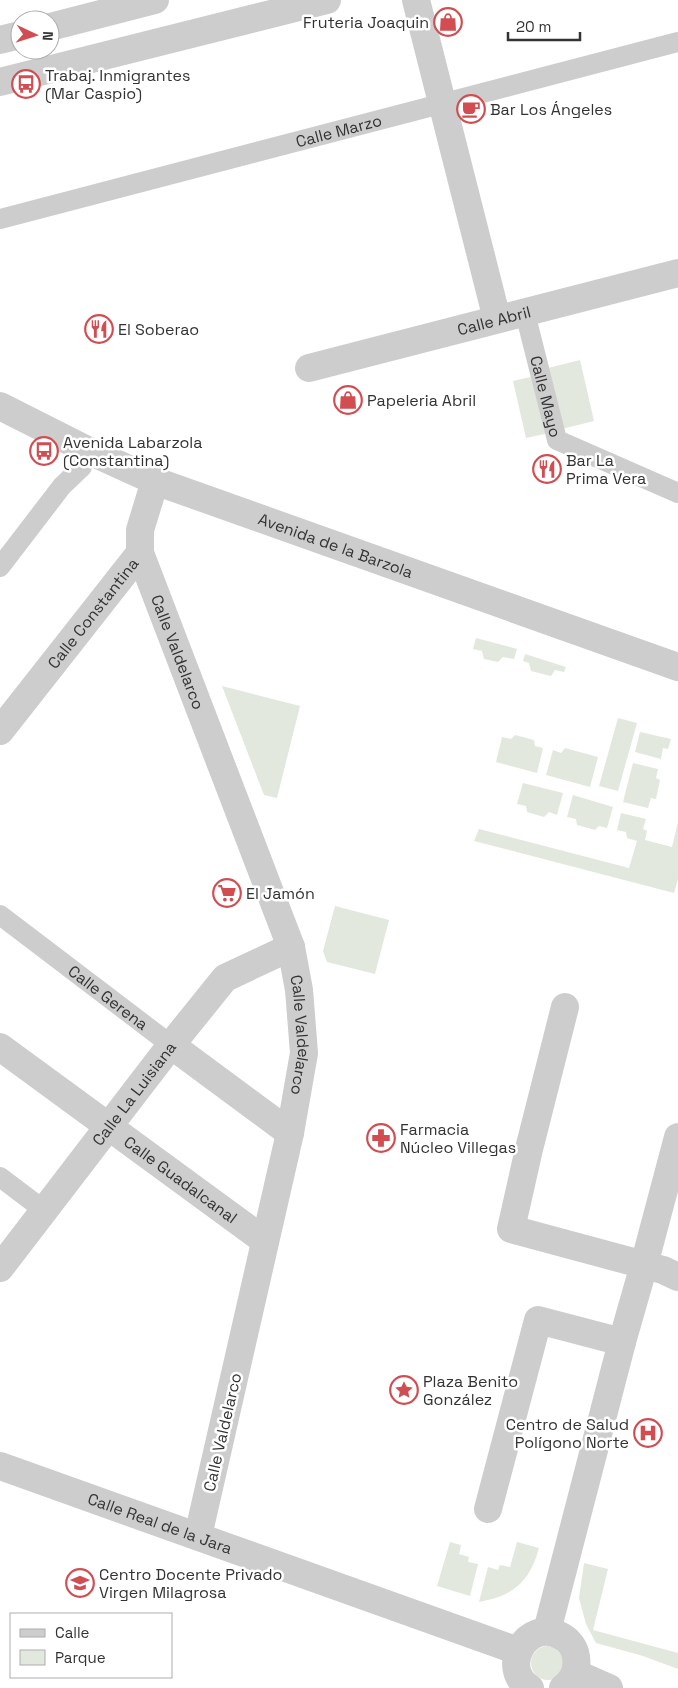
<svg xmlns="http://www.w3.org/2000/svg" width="678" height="1688" viewBox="0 0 678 1688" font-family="'Space Grotesk',sans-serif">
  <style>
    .green { fill: #e2e8de }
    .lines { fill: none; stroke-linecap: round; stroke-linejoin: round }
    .pedestrian { stroke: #cdcdcd; stroke-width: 20 }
    .minor { stroke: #cdcdcd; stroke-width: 28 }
    .labels { text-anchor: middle; stroke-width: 5; stroke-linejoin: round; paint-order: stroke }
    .poi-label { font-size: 16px; fill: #333; stroke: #fff; text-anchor: start }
    .street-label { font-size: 16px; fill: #333; stroke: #fff }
  </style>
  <rect width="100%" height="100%" fill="#fff"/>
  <g class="green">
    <path d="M 580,360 L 594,421 L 558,430 L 544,369 Z"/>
    <path d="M 535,376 L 549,433 L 526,438 L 513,381 Z"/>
    <path d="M 476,638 L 517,649 L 514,659 L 503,657 L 498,662 L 484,659 L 482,651 L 473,649 Z"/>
    <path d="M 525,654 L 566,667 L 564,672 L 555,670 L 551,676 L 531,671 L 529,663 L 523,661 Z"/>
    <path d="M 222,686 L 300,706 L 277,798 L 264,795 Z"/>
    <path d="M 618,718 L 637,723 L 618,791 L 599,786 Z"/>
    <path d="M 640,732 L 671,739 L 668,749 L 663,748 L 661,759 L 635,752 Z"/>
    <path d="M 515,735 L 534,740 L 535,746 L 543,748 L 537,773 L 496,762 L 502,737 L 511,739 Z"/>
    <path d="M 565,748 L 598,757 L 590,787 L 546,775 L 553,750 L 561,753 Z"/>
    <path d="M 633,763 L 658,769 L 656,778 L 660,780 L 656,799 L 651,798 L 648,808 L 623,802 Z"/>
    <path d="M 523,783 L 563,793 L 557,815 L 549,812 L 544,817 L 527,812 L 526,806 L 517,804 Z"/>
    <path d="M 573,795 L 613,807 L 607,828 L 599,826 L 595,830 L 577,825 L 576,819 L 567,817 Z"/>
    <path d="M 621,813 L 646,819 L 643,829 L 647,831 L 645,840 L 672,847 L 678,822 L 678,879 L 674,893 L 474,841 L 479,829 L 629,868 L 637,841 L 627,838 L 626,832 L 617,830 Z"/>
    <path d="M 335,906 L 389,920 L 375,974 L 327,962 L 323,951 Z"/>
    <path d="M 450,1542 L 461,1545 L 459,1554 L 469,1557 L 468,1562 L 478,1564 L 470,1596 L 437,1586 Z"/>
    <path d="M 517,1542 L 539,1548 C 530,1581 514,1596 479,1602 L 488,1567 L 498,1570 L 500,1565 L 510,1567 Z"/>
    <path d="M 584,1563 L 608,1569 L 593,1630 L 678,1653 L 678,1669 L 643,1656 L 596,1643 L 586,1624 L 579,1598 Z"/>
    <circle cx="548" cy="1663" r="17"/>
  </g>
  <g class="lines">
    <g class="pedestrian">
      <path id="s1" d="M 0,219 L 678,42"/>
      <path id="s2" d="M 525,313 L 557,440 L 678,493"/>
      <path d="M 0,567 L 62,486 L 82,467"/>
      <path id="s3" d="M 0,915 L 171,1045"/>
      <path d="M 0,1177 L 45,1211"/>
    </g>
    <g class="minor">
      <path d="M 416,0 L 497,319"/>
      <path d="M 50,27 L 155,0"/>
      <path d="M 0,40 L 20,35"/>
      <path d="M 0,82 L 327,0"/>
      <path id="s4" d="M 309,368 L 678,273"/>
      <path id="s5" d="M 0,406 L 89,451 L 155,481 L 678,667"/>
      <path id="s6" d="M 140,553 L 291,947 L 299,990 L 304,1053 L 290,1133 L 198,1536"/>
      <path id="s7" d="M 0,731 L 140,553 L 140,530 L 155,481"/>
      <path d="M 565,1007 L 529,1149 L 511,1229 L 663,1270 L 678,1277"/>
      <path d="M 171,1045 L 290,1133"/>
      <path id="s8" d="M 0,1047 L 265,1241"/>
      <path id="s9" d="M 0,1268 L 171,1045 L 225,978 L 291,947"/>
      <path id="s10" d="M 0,1466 L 518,1651"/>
      <path d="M 488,1509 L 538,1320 L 622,1342"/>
      <path d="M 547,1631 L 622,1342 L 644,1265 L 678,1137"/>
      <path d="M 575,1673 L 609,1688"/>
      <path d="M 530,1688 C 498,1668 527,1617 561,1636 C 569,1640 575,1648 576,1657 C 578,1670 573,1681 563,1688"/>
    </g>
  </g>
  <defs>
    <symbol id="shop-ring" viewBox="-11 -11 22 22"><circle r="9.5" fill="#fff" stroke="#d24d52" stroke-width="1.5"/><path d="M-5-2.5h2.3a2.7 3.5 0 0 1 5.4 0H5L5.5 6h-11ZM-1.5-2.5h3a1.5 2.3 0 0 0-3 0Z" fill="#d24d52"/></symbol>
    <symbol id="bus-ring" viewBox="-11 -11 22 22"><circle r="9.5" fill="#fff" stroke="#d24d52" stroke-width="1.5"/><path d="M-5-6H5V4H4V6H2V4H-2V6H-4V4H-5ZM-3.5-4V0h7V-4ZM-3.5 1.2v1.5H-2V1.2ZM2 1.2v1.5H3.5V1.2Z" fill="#d24d52"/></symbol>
    <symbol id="cafe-ring" viewBox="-11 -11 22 22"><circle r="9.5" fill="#fff" stroke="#d24d52" stroke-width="1.5"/><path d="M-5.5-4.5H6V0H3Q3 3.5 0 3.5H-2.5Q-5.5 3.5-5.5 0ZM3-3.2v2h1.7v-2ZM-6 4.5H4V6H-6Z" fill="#d24d52"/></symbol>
    <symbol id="restaurant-ring" viewBox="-11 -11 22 22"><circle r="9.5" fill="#fff" stroke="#d24d52" stroke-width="1.5"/><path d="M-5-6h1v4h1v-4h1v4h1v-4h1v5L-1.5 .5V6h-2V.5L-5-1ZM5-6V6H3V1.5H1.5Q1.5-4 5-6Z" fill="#d24d52"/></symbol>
    <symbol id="supermarket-ring" viewBox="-11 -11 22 22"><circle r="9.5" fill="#fff" stroke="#d24d52" stroke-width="1.5"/><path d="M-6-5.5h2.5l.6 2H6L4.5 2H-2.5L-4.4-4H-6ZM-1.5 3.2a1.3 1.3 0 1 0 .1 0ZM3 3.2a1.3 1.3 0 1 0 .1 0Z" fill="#d24d52"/></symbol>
    <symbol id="pharmacy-ring" viewBox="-11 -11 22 22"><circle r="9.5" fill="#fff" stroke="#d24d52" stroke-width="1.5"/><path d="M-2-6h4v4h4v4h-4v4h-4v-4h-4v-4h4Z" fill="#d24d52"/></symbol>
    <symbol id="sight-ring" viewBox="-11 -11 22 22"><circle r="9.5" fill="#fff" stroke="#d24d52" stroke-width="1.5"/><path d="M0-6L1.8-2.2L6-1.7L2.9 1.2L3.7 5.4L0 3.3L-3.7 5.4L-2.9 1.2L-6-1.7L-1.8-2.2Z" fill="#d24d52"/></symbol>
    <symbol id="hospital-ring" viewBox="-11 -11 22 22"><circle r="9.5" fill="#fff" stroke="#d24d52" stroke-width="1.5"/><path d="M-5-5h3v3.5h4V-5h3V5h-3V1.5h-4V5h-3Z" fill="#d24d52"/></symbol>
    <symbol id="school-ring" viewBox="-11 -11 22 22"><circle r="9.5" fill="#fff" stroke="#d24d52" stroke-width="1.5"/><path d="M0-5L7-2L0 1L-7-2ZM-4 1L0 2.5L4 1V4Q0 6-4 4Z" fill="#d24d52"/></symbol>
  </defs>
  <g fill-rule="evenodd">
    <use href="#shop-ring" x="432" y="6" width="32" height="32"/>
    <use href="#bus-ring" x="10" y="68" width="32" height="32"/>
    <use href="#cafe-ring" x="455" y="93" width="32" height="32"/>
    <use href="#restaurant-ring" x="83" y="313" width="32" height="32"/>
    <use href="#shop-ring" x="332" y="384" width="32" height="32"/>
    <use href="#bus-ring" x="28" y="435" width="32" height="32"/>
    <use href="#restaurant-ring" x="531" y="453" width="32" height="32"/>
    <use href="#supermarket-ring" x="211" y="877" width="32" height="32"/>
    <use href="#pharmacy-ring" x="365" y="1122" width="32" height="32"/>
    <use href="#sight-ring" x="388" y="1374" width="32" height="32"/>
    <use href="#hospital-ring" x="632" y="1417" width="32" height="32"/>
    <use href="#school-ring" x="64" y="1567" width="32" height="32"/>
  </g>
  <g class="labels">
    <g class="poi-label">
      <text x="429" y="28" text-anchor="end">Fruteria Joaquin</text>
      <text x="45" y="81">Trabaj. Inmigrantes<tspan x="45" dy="18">(Mar Caspio)</tspan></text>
      <text x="490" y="115">Bar Los Ángeles</text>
      <text x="118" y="335">El Soberao</text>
      <text x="367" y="406">Papeleria Abril</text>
      <text x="63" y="448">Avenida Labarzola<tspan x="63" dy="18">(Constantina)</tspan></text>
      <text x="566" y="466">Bar La<tspan x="566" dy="18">Prima Vera</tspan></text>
      <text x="246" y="899">El Jamón</text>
      <text x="400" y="1135">Farmacia<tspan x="400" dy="18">Núcleo Villegas</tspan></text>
      <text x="423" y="1387">Plaza Benito<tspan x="423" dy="18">González</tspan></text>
      <text x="629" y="1430" text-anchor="end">Centro de Salud<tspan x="629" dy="18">Polígono Norte</tspan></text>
      <text x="99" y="1580">Centro Docente Privado<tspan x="99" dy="18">Virgen Milagrosa</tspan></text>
    </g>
    <g class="street-label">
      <text dy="6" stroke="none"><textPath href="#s1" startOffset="350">Calle Marzo</textPath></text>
      <text dy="6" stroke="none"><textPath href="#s4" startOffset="191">Calle Abril</textPath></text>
      <text dy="6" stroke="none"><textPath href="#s2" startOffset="86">Calle Mayo</textPath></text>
      <text dy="6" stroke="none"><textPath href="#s5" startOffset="364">Avenida de la Barzola</textPath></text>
      <text dy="6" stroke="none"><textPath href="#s7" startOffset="150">Calle Constantina</textPath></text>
      <text dy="6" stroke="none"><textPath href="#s6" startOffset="106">Calle Valdelarco</textPath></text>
      <text dy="6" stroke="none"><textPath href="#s3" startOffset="136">Calle Gerena</textPath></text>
      <text dy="6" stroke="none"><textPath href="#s6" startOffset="511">Calle Valdelarco</textPath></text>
      <text dy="6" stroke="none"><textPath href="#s9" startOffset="220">Calle La Luisiana</textPath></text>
      <text dy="6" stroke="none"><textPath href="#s8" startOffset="224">Calle Guadalcanal</textPath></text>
      <text transform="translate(222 1432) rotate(-77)" y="6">Calle Valdelarco</text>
      <text dy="6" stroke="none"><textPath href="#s10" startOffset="170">Calle Real de la Jara</textPath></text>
    </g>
  </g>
  <rect x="10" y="1613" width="162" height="65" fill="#ffffff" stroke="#adadad"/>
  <rect x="20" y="1629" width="25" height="8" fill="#cdcdcd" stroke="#adadad"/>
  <text x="55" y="1638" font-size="15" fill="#333333">Calle</text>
  <rect x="20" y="1650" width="25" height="15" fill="#e2e8de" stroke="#adadad"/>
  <text x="55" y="1663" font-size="15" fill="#333333">Parque</text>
  <g transform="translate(35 35) rotate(94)"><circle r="24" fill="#ffffff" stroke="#adadad"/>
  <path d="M0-4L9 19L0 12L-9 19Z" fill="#d24d52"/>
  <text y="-8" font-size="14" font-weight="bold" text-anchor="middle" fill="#333333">N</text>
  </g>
  <path d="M508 32v8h72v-8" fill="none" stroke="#333333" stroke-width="2.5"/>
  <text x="516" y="32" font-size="15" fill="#333333" stroke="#ffffff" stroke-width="4" paint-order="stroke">20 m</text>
</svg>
